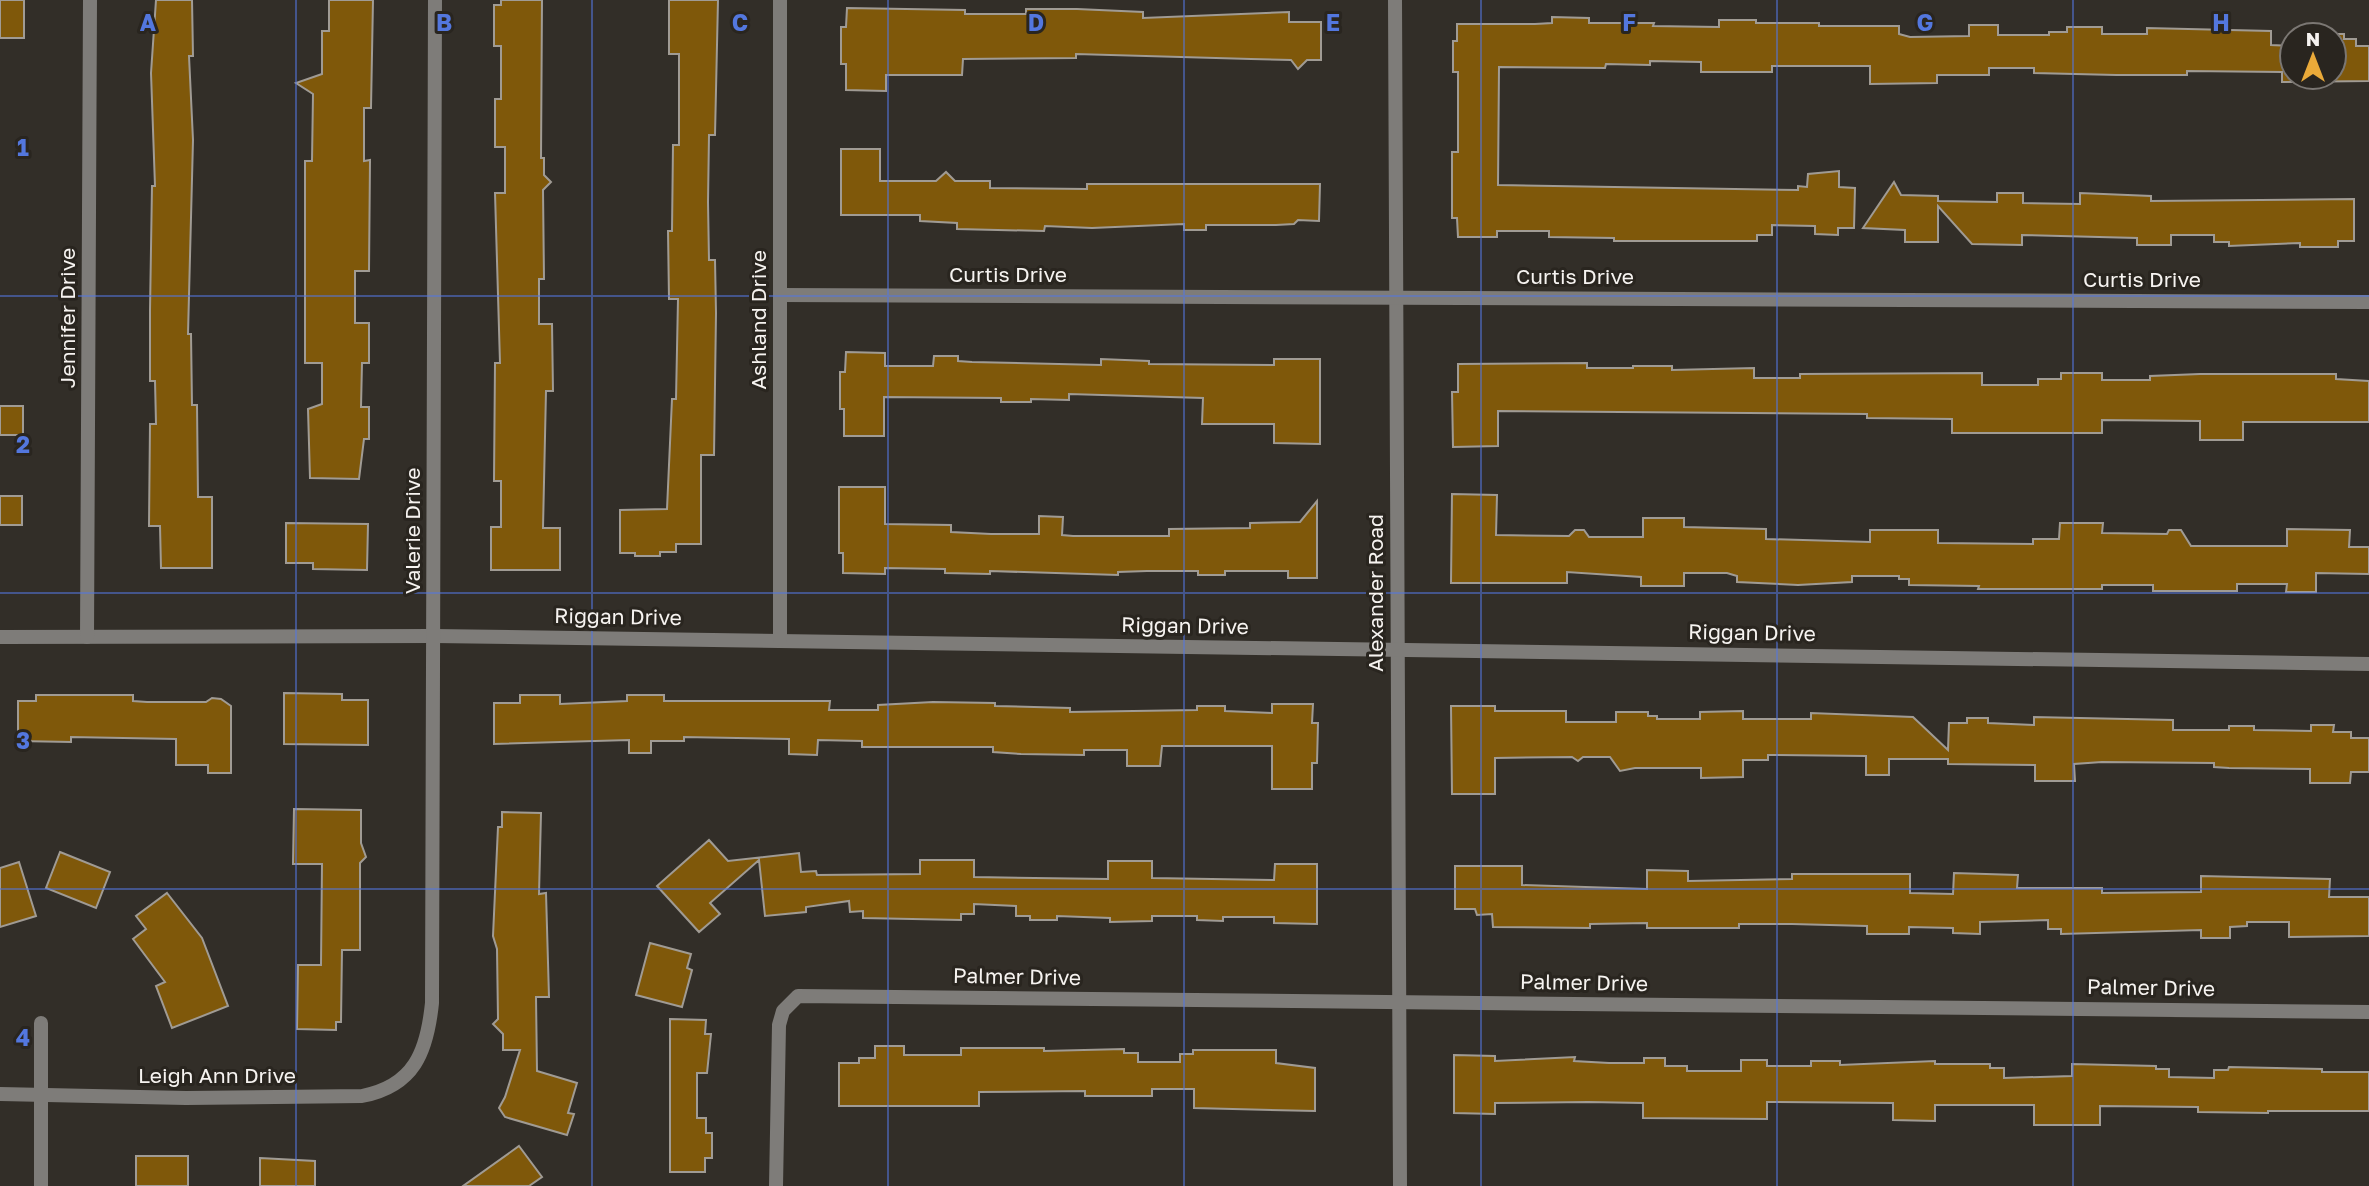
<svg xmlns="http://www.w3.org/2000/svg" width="2369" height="1186" viewBox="0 0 2369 1186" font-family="'Golos Text',sans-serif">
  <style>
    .building { fill: #7f580a; stroke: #a09b94; stroke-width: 2 }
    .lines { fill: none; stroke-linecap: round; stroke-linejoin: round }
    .street { stroke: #7e7c79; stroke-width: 14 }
    .grid { fill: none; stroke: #5377de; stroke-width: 2; stroke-opacity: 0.55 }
    .labels { text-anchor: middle; stroke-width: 6; stroke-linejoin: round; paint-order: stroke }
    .street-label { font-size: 21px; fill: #f6f3f0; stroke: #29251f }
    .grid-label { font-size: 23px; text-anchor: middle; font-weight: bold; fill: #5377de; stroke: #29251f; stroke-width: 6; stroke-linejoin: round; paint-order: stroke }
  </style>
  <rect width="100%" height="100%" fill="#322e28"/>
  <g class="building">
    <rect x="0" y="0" width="24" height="38"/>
    <path d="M 156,0 L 192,0 L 193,56 L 189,56 L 193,140 L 188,334 L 191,334 L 192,405 L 197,405 L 198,497 L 212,497 L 212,568 L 161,568 L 160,526 L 149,526 L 150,424 L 156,424 L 155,381 L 150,381 L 150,311 L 152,186 L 155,186 L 151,73 Z"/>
    <path d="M 329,0 L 373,0 L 371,108 L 364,108 L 364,161 L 370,160 L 369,271 L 355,271 L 355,323 L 369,323 L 369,363 L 362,363 L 361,407 L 369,407 L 369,439 L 364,439 L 359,479 L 310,478 L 308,409 L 322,404 L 322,363 L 305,363 L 305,161 L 312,161 L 313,94 L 296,83 L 322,74 L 322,31 L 329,31 Z"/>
    <path d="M 501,0 L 542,0 L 541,158 L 544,158 L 544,175 L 551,182 L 543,190 L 544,279 L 539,279 L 539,324 L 552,324 L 553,391 L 546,391 L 543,528 L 560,528 L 560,570 L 491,570 L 491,527 L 501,527 L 501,481 L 494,481 L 495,363 L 500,363 L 495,193 L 505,193 L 505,147 L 495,147 L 495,99 L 501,99 L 501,46 L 494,46 L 494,5 L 501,5 Z"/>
    <path d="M 669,0 L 718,0 L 715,135 L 709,135 L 708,202 L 709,260 L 715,260 L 716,313 L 714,455 L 701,455 L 701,544 L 676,544 L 676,552 L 660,552 L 660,556 L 635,556 L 635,553 L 620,553 L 620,510 L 667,509 L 672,399 L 676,399 L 678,299 L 669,299 L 668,231 L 672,231 L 673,145 L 679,145 L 679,54 L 669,54 Z"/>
    <path d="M 847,8 L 965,10 L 965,14 L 1026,14 L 1026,9 L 1077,9 L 1143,12 L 1143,18 L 1289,12 L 1289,22 L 1321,22 L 1321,60 L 1307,60 L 1298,69 L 1291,60 L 1251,59 L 1076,54 L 1076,58 L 963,59 L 962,75 L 886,75 L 886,91 L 846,90 L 846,64 L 841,64 L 841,27 L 846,27 Z"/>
    <path d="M 1552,17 L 1589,18 L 1589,23 L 1654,23 L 1653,26 L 1719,27 L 1719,20 L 1756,20 L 1756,23 L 1819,23 L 1819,26 L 1899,26 L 1899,34 L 1910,37 L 1969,36 L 1969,25 L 1998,25 L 1998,35 L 2049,35 L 2049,32 L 2067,32 L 2067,27 L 2102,27 L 2102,34 L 2147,34 L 2147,28 L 2271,31 L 2271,45 L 2292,46 L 2292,77 L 2334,77 L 2334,35 L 2315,34 L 2344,34 L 2344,39 L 2356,39 L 2356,46 L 2369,46 L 2369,81 L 2282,82 L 2282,72 L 2187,71 L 2187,75 L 2116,75 L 2034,73 L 2034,68 L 1989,68 L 1989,75 L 1937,75 L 1937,83 L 1870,84 L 1870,66 L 1772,66 L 1772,72 L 1701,72 L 1701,62 L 1650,61 L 1650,65 L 1606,64 L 1605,68 L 1499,67 L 1498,185 L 1798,190 L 1798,186 L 1807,187 L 1808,174 L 1839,171 L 1839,187 L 1855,188 L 1854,228 L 1838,228 L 1838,235 L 1815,234 L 1815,226 L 1772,225 L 1772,235 L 1757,235 L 1757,241 L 1614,241 L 1614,238 L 1549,237 L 1549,231 L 1497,231 L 1497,237 L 1458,237 L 1457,218 L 1452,218 L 1452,152 L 1458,152 L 1458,72 L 1453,72 L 1453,41 L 1457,41 L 1457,24 L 1535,24 L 1552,23 Z"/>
    <path d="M 841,149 L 880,149 L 880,181 L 936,181 L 946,172 L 955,181 L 990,181 L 990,188 L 1087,189 L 1087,184 L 1320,184 L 1319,221 L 1298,220 L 1294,224 L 1276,225 L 1206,225 L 1206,230 L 1184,230 L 1184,224 L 1092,228 L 1045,226 L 1044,231 L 957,229 L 957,223 L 920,221 L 920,215 L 841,215 Z"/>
    <path d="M 1894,182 L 1901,195 L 1938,196 L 1938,201 L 1997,202 L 1997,193 L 2023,193 L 2023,203 L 2080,204 L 2080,193 L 2151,196 L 2151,201 L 2354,199 L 2354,241 L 2338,241 L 2338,247 L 2300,247 L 2300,243 L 2229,246 L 2229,242 L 2214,242 L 2214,235 L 2171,235 L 2171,245 L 2137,245 L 2137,238 L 2022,235 L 2022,245 L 1972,244 L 1938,206 L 1938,242 L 1905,242 L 1905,230 L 1863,228 Z"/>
    <path d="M 846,352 L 885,353 L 885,366 L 933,366 L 934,356 L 958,356 L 958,361 L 972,362 L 1101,365 L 1101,359 L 1149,361 L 1149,364 L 1274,365 L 1274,359 L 1320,359 L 1320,444 L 1274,443 L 1274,424 L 1202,424 L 1203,398 L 1069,394 L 1069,400 L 1031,399 L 1031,402 L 1001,402 L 1001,398 L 884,397 L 884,436 L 844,436 L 844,409 L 840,409 L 840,372 L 845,372 Z"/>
    <path d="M 1587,363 L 1587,368 L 1633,368 L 1633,366 L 1672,366 L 1672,370 L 1754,368 L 1754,378 L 1800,378 L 1800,374 L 1982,373 L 1982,385 L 2038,385 L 2038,379 L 2061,379 L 2061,373 L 2102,373 L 2102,380 L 2150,380 L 2150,376 L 2200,374 L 2336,374 L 2336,379 L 2369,381 L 2369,422 L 2243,422 L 2243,440 L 2200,440 L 2200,421 L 2102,420 L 2102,433 L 1952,433 L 1952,419 L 1867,418 L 1867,414 L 1498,411 L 1498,446 L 1453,447 L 1452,392 L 1458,392 L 1458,364 Z"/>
    <rect x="0" y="406" width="23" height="29"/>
    <path d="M 839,487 L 885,487 L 885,524 L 951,525 L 951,532 L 991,534 L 1039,534 L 1039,516 L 1063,517 L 1062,535 L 1073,536 L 1169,536 L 1169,529 L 1250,528 L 1250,523 L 1300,522 L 1317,501 L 1317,578 L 1288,578 L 1288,571 L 1225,571 L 1225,575 L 1198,575 L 1198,571 L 1147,571 L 1118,572 L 1118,575 L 990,571 L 990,574 L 945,573 L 945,569 L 885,568 L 885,574 L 843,573 L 843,553 L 839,553 Z"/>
    <path d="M 1452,494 L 1497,495 L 1496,535 L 1569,536 L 1575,530 L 1584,530 L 1589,537 L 1643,537 L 1643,518 L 1684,518 L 1684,527 L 1766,529 L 1766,539 L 1870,542 L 1870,530 L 1938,530 L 1938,543 L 2033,544 L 2033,539 L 2059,539 L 2060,523 L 2103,523 L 2102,533 L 2167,534 L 2169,530 L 2181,530 L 2191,546 L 2287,546 L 2287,529 L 2350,530 L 2349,547 L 2369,547 L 2369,574 L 2316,573 L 2316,592 L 2286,592 L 2287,584 L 2237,584 L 2237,591 L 2153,591 L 2153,585 L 2102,585 L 2102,589 L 1978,589 L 1979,586 L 1909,585 L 1909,579 L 1899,579 L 1899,576 L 1852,576 L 1852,582 L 1798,585 L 1737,582 L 1737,576 L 1727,573 L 1684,573 L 1684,586 L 1641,586 L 1641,577 L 1567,572 L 1567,583 L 1451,583 Z"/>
    <rect x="0" y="496" width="22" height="29"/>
    <path d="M 286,523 L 368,524 L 367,570 L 313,569 L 313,563 L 286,563 Z"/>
    <path d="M 284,693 L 342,694 L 342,700 L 368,700 L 368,745 L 284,744 Z"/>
    <path d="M 36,695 L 133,695 L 133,701 L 147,702 L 206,702 L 212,698 L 221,699 L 231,706 L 231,773 L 208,773 L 208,765 L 176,765 L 176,739 L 71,737 L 71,742 L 18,741 L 18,701 L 36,701 Z"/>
    <path d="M 520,695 L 560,695 L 560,704 L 627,701 L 627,695 L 664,695 L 664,701 L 830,701 L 829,710 L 878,710 L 878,705 L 933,702 L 995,703 L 995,706 L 1070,708 L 1070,712 L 1197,710 L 1197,706 L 1225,706 L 1225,711 L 1272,713 L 1272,704 L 1313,704 L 1312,723 L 1318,723 L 1317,763 L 1312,763 L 1312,789 L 1272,789 L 1272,746 L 1162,746 L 1160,766 L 1127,766 L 1127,750 L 1084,750 L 1084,755 L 1021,754 L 993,752 L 993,747 L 862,747 L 862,741 L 818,740 L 817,755 L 789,754 L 789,739 L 684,737 L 684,741 L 651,741 L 651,753 L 629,753 L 629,740 L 494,744 L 494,703 L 520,703 Z"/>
    <path d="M 1451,706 L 1495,706 L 1495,711 L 1566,711 L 1566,722 L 1616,722 L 1616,712 L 1648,712 L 1648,716 L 1657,716 L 1657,719 L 1700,719 L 1700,712 L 1743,711 L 1743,719 L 1811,719 L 1811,713 L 1913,717 L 1948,750 L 1949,723 L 1967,723 L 1967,718 L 1988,718 L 1988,723 L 2034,725 L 2034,717 L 2173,720 L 2173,730 L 2229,730 L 2229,726 L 2254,726 L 2254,730 L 2311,731 L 2311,725 L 2334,725 L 2333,732 L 2351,732 L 2351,738 L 2369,738 L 2369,772 L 2351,772 L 2350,783 L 2310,783 L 2310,769 L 2229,768 L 2214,767 L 2214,763 L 2102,762 L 2074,764 L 2075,781 L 2035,781 L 2035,765 L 1948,764 L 1948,759 L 1889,759 L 1889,775 L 1866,775 L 1866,756 L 1768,755 L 1768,760 L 1743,760 L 1743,777 L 1701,778 L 1701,768 L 1635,768 L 1620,771 L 1610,757 L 1583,757 L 1578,761 L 1572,757 L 1495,758 L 1495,794 L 1452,794 Z"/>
    <path d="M 294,809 L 361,810 L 361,843 L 366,857 L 360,863 L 360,950 L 342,950 L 341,1022 L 336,1022 L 336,1030 L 297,1029 L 298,965 L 321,965 L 322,864 L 293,864 Z"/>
    <path d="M 502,812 L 541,813 L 539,894 L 546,893 L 549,997 L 536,997 L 537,1071 L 577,1083 L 568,1113 L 574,1114 L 567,1135 L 505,1117 L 499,1108 L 505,1097 L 520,1050 L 503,1050 L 503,1034 L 493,1024 L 498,1019 L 497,949 L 493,936 L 498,827 L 502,827 Z"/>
    <path d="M 709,840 L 728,861 L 799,853 L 801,872 L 816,871 L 817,875 L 920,874 L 920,860 L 974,860 L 974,877 L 1108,879 L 1108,861 L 1152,861 L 1152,878 L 1274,880 L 1275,864 L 1317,864 L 1317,924 L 1274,923 L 1274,917 L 1223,917 L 1223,921 L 1197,920 L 1197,916 L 1152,916 L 1152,921 L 1110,922 L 1110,918 L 1057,916 L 1057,920 L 1030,920 L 1030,916 L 1016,916 L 1016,906 L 974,904 L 974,914 L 961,914 L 961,920 L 863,918 L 863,911 L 850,912 L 849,901 L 806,907 L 806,912 L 765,916 L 759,860 L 710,903 L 720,914 L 699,932 L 657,886 Z"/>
    <path d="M 60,852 L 110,872 L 96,908 L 46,888 Z"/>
    <path d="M 19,862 L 36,916 L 0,927 L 0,868 Z"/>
    <path d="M 1455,866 L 1522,866 L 1522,885 L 1647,889 L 1647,870 L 1688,871 L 1688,881 L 1792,879 L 1792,874 L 1910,874 L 1910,893 L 1953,894 L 1954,873 L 2018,875 L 2017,888 L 2102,888 L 2102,893 L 2201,892 L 2201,876 L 2330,879 L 2329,897 L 2369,897 L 2369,936 L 2289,937 L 2289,922 L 2247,922 L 2247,926 L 2230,927 L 2230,938 L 2201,938 L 2201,930 L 2061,934 L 2061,929 L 2048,929 L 2048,920 L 1980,922 L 1980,934 L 1953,933 L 1953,928 L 1909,927 L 1909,934 L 1867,934 L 1867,926 L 1792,924 L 1739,924 L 1739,928 L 1647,928 L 1647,923 L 1590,924 L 1590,928 L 1493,927 L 1492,914 L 1477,915 L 1475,909 L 1455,909 Z"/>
    <path d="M 167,893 L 202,938 L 228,1006 L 172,1028 L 156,986 L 165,982 L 133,939 L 146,929 L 136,916 Z"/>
    <path d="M 650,943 L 691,954 L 687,968 L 692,970 L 682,1007 L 636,995 Z"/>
    <path d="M 670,1019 L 706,1020 L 705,1034 L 711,1034 L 707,1073 L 697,1073 L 697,1118 L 706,1118 L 706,1133 L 712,1133 L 712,1158 L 705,1158 L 705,1172 L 670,1172 Z"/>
    <path d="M 875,1046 L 904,1046 L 904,1055 L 961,1055 L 961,1048 L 1044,1048 L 1044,1051 L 1124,1049 L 1124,1053 L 1138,1053 L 1138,1062 L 1180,1062 L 1180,1054 L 1193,1054 L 1193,1050 L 1276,1050 L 1276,1063 L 1315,1068 L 1315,1111 L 1194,1108 L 1194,1089 L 1152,1089 L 1152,1096 L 1085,1096 L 1085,1091 L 979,1092 L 979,1106 L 839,1106 L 839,1063 L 859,1063 L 859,1058 L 875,1058 Z"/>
    <path d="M 1454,1055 L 1495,1056 L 1495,1061 L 1575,1057 L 1574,1061 L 1609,1063 L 1644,1063 L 1644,1058 L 1665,1058 L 1665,1066 L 1687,1066 L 1687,1071 L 1741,1071 L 1741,1060 L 1767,1060 L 1767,1066 L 1811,1066 L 1811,1061 L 1840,1061 L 1840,1065 L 1935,1061 L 1935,1064 L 1990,1064 L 1990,1068 L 2004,1068 L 2004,1078 L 2072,1076 L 2072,1064 L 2156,1066 L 2156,1069 L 2169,1069 L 2169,1077 L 2214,1078 L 2214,1070 L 2228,1070 L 2229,1067 L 2322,1069 L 2322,1072 L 2369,1072 L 2369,1111 L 2268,1111 L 2268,1113 L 2198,1112 L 2198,1107 L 2100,1106 L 2100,1125 L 2034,1125 L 2034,1105 L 1935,1105 L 1935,1121 L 1893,1120 L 1893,1103 L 1767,1102 L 1767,1119 L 1643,1118 L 1643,1103 L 1588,1102 L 1495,1103 L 1495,1114 L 1454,1113 Z"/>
    <path d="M 519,1146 L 542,1177 L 529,1186 L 463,1186 Z"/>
    <rect x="136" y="1156" width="52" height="30"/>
    <path d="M 260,1158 L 315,1161 L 315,1186 L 260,1186 Z"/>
  </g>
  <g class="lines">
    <g class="street">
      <path d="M 1395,0 L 1400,1186"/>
      <path d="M 781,295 L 2369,302"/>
      <path d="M 0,637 L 434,636 L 2369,664"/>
      <path d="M 87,637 L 90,0"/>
      <path d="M 780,640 L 780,0"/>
      <path d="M 0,1094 L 186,1098 L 362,1096 C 414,1086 427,1052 432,1003 L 435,0"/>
      <path d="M 41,1186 L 41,1023"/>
      <path d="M 776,1186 L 779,1025 L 783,1011 L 798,996 L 2369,1012"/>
    </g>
  </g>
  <path class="grid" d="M 296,0 L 296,1186M 592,0 L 592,1186M 888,0 L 888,1186M 1184,0 L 1184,1186M 1481,0 L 1481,1186M 1777,0 L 1777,1186M 2073,0 L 2073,1186M 0,296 L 2369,296M 0,593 L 2369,593M 0,889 L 2369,889"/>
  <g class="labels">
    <g class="street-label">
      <text x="1008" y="282">Curtis Drive</text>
      <text x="1575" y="284">Curtis Drive</text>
      <text x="2142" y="287">Curtis Drive</text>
      <text transform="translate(68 318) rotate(-90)" y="7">Jennifer Drive</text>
      <text transform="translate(759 320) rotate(-90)" y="7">Ashland Drive</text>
      <text transform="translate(413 531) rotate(-90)" y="7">Valerie Drive</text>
      <text transform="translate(1376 593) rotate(-90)" y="7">Alexander Road</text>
      <text transform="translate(618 617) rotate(1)" y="7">Riggan Drive</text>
      <text transform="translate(1185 626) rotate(1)" y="7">Riggan Drive</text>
      <text transform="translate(1752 633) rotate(1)" y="7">Riggan Drive</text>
      <text transform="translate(1017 977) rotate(1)" y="7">Palmer Drive</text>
      <text transform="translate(1584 983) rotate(1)" y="7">Palmer Drive</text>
      <text transform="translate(2151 988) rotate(1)" y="7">Palmer Drive</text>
      <text x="217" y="1083">Leigh Ann Drive</text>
    </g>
  </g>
  <g class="grid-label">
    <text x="148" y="31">A</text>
    <text x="444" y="31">B</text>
    <text x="740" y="31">C</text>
    <text x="1036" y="31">D</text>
    <text x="1333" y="31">E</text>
    <text x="1629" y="31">F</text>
    <text x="1925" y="31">G</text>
    <text x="2221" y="31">H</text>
    <text x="23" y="156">1</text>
    <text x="23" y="453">2</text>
    <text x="23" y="749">3</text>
    <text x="23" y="1046">4</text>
  </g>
  <g transform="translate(2313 56)"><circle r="33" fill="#29251f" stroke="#7b7773" stroke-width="2"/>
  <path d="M0-5L12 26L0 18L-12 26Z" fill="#eaaa39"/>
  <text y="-10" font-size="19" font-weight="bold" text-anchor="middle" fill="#f6f3f0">N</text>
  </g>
</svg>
